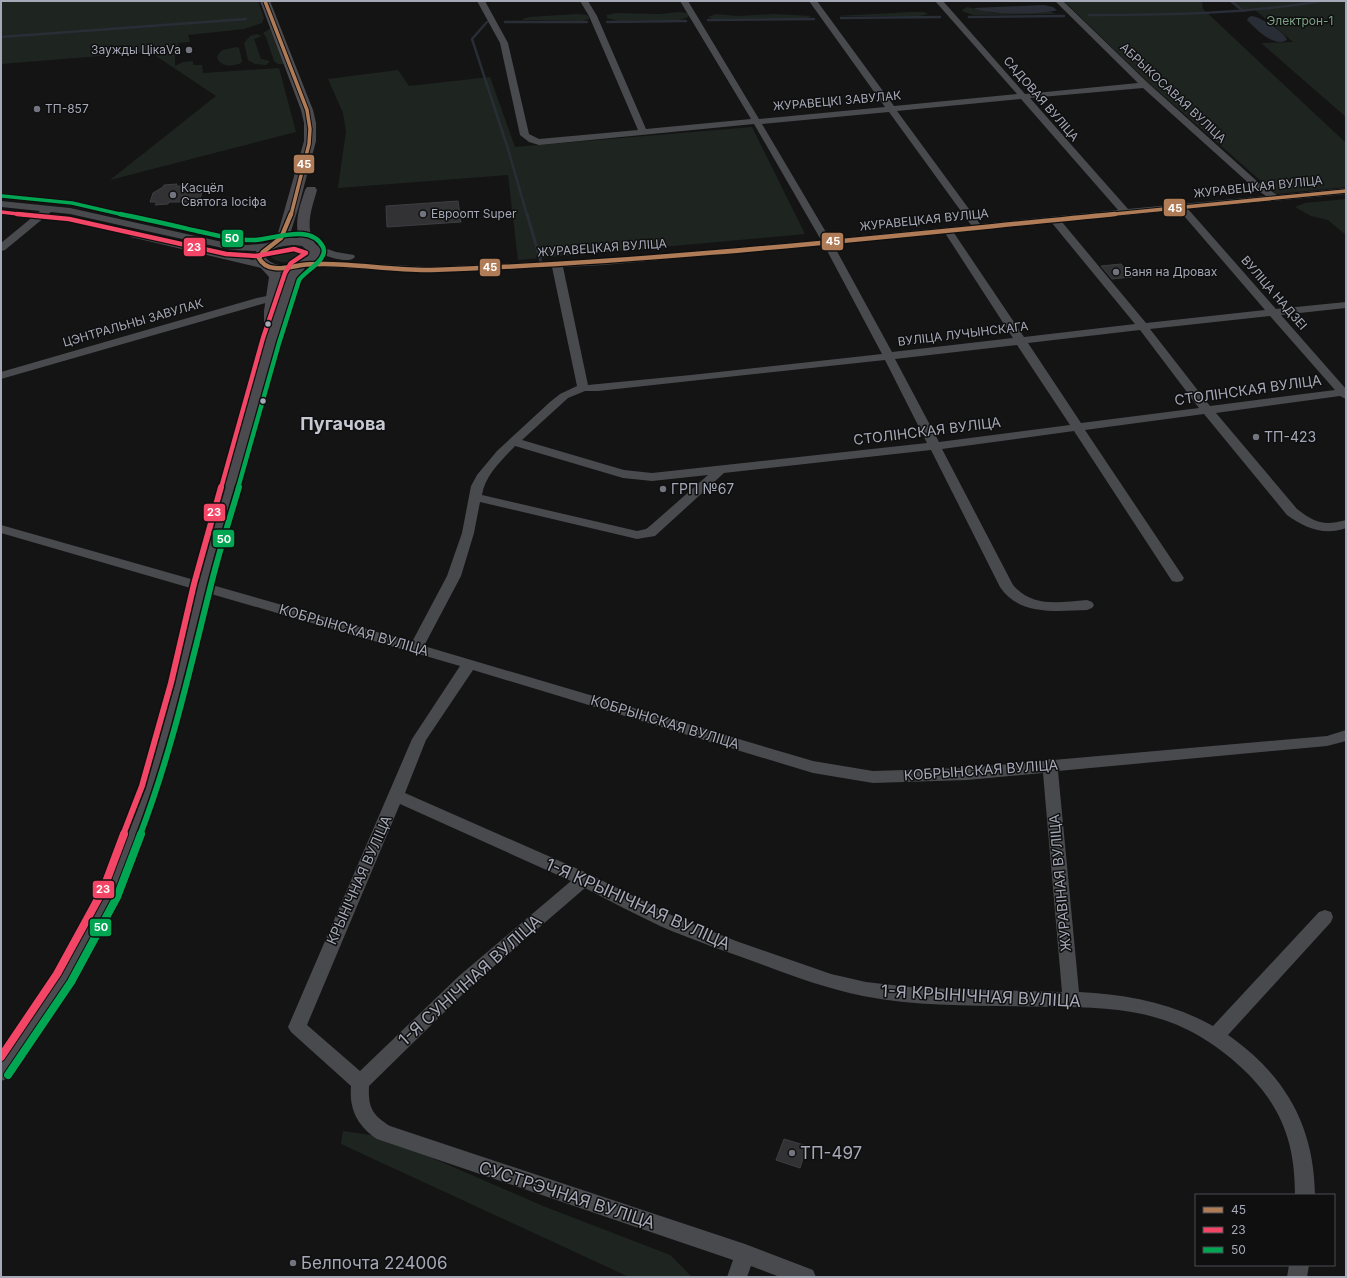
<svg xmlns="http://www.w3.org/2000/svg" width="1347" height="1278" viewBox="0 0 1347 1278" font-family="Inter,sans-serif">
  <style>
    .green { fill: #1e2520 }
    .water { fill: #282d36 }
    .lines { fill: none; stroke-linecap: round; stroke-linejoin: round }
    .stream-far1 { stroke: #282d36; stroke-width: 2.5 }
    .stream { stroke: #282d36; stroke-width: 3 }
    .building { fill: #323234; stroke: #3d3e41 }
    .minor { fill: #494a4d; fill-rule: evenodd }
    .major { fill: #4b4b4f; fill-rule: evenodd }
    .bus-1-far1-casing { stroke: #0f0f10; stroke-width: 5.5 }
    .bus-1-casing { stroke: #0f0f10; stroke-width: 7 }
    .bus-2-far3-casing { stroke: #0f0f10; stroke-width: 5.5 }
    .bus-2-far2-casing { stroke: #0f0f10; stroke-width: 7 }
    .bus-2-far1-casing { stroke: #0f0f10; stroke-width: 9 }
    .bus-2-casing { stroke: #0f0f10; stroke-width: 10 }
    .bus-3-far3-casing { stroke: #0f0f10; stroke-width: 5.5 }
    .bus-3-far2-casing { stroke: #0f0f10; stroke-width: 7 }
    .bus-3-far1-casing { stroke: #0f0f10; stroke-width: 9 }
    .bus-3-casing { stroke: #0f0f10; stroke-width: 10 }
    .bus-1-far1 { stroke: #b07c57; stroke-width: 3.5 }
    .bus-1 { stroke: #b07c57; stroke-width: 4.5 }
    .bus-2-far3 { stroke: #f34667; stroke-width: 3.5 }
    .bus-2-far2 { stroke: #f34667; stroke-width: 4.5 }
    .bus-2-far1 { stroke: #f34667; stroke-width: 6 }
    .bus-2 { stroke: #f34667; stroke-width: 8 }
    .bus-3-far3 { stroke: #00a651; stroke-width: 3.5 }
    .bus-3-far2 { stroke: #00a651; stroke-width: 4.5 }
    .bus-3-far1 { stroke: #00a651; stroke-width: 6 }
    .bus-3 { stroke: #00a651; stroke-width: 8 }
    .poi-dot { fill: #72747e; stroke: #0f0f10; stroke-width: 1.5 }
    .bus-dot { fill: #a5a8b6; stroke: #0f0f10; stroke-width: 1.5 }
    .labels { text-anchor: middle; stroke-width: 3; stroke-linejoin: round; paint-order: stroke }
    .far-park-label { font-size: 12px; fill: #7ca184; stroke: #0f0f10 }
    .far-poi-label { font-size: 12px; fill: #a5a8b6; stroke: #0f0f10; text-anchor: start }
    .far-street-label { font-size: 12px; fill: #a5a8b6; stroke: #0f0f10 }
    .street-label { font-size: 14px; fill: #a5a8b6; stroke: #0f0f10 }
    .poi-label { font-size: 14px; fill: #a5a8b6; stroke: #0f0f10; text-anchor: start }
    .near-street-label { font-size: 17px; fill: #a5a8b6; stroke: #0f0f10 }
    .near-poi-label { font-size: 17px; fill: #a5a8b6; stroke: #0f0f10; text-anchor: start }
    .district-label { font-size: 18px; font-weight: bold; fill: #c6c8d2; stroke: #0f0f10 }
    .line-badge { stroke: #0f0f10; stroke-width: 1.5 }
    .badge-label { font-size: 11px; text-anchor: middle; font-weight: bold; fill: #fff }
  </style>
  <rect width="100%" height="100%" fill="#141415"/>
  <g class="green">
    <path d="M 1,1 L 258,1 L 264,18 L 262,23 L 244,29 L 188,35 L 190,42 L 178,43 L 181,53 L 175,56 L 175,66 L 183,62 L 193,61 L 193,65 L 202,65 L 203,73 L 279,68 L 296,132 L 110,180 L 216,96 L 150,52 L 1,64 Z"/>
    <path d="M 1064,1 L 1202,1 L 1203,9 L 1346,143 L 1346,187 L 1276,194 L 1150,84 Z"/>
    <path d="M 1232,1 L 1346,1 L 1346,117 L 1261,43 L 1293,42 L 1254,9 L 1243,10 Z"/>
    <path d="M 967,7 L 994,13 L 1051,12 L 1056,14 L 974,15 L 964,12 L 962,10 Z"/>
    <path d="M 679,12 L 687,13 L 689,15 L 688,17 L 679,20 L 618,21 L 607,18 L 607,15 L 616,13 L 659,14 Z"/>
    <path d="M 911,12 L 924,12 L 928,14 L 920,16 L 835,16 Z"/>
    <path d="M 577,14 L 587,15 L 589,17 L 589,19 L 582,21 L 523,20 L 523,19 L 529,17 Z"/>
    <path d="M 716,14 L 738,16 L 774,14 L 811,16 L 807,18 L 713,19 L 708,17 Z"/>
    <path d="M 271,28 L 285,63 C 281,65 278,65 274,61 L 266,37 L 263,33 Z"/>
    <path d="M 257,34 L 262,36 L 254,39 L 261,59 L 270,61 L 266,65 L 255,64 L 248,60 L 244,43 L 250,36 Z"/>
    <path d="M 236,47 L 239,48 L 242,61 L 241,63 C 233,67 220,67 217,57 L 219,53 L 223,50 Z"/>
    <path d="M 398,70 L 409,86 L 490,77 L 515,147 L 752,127 L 805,234 L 518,260 L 508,175 L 338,188 L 346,131 L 343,113 L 328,79 Z"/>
    <path d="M 1346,199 L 1346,235 L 1328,220 L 1311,216 L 1295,207 L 1305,203 Z"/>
    <path d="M 290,246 L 304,249 L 306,254 C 299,264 281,265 272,258 L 271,256 L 275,250 L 279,248 Z"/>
    <path d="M 343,1131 L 384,1137 L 543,1206 L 670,1255 L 692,1277 L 629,1277 L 341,1144 Z"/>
  </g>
  <g class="water">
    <path d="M 1044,5 L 1053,7 L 1057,10 C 1046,15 985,15 974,8 Z"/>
    <path d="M 1251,16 C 1259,16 1285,32 1287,40 C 1274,48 1256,29 1247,20 L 1248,18 Z"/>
  </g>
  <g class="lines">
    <g class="stream-far1">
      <path d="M 1231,1 L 1243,11"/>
      <path d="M 1089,15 C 1167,15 1245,14 1322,1"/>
      <path d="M 969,17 L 1064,16"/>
      <path d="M 841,18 L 940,17"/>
      <path d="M 708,20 L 814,19"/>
      <path d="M 487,22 L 472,39 L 508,149 L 527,215"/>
      <path d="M 505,22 L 587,22"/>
      <path d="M 607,22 L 686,21"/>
      <path d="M 1,37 L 246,19"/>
    </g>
    <path class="stream" d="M 527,214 L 541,262"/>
  </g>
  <g class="building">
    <path d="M 177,184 L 176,186 L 204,186 L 199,202 L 169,202 L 168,204 L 155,205 L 157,202 L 150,202 L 153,193 L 163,187 L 164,185 Z"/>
    <path d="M 458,201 L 461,222 L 387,227 L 386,206 Z"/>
    <path d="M 1121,264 L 1132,277 L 1112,279 L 1101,266 Z"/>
    <path d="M 784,1139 L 807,1146 L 800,1168 L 776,1160 Z"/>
  </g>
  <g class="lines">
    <g class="minor">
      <path d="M 477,1 L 485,1 L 508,43 L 529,134 L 539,139 L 638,130 L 589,16 L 580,1 L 588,1 L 597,16 L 646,129 L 751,119 L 680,1 L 688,1 L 759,119 L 885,107 L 809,1 L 817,1 L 894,106 L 1017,94 L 935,1 L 943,1 L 1025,94 L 1138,83 L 1055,1 L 1063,1 L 1148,83 L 1259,183 L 1277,195 L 1346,188 L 1346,194 L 1188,209 L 1276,309 L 1346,302 L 1346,308 L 1281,315 L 1346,389 L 1346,399 L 1340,396 L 1216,413 L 1297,509 C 1315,523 1324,526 1346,520 L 1346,528 C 1324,536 1305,528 1287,515 L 1204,414 L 1085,430 L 1184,578 L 1182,581 L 1177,582 L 1172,581 L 1074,431 L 942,449 L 1013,585 C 1033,608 1059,602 1087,600 L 1092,602 L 1094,605 L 1092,608 L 1087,610 C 1057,611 1019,616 1000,587 L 931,450 L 724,473 L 655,536 L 637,539 L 480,502 L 474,533 L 461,576 L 424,646 L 813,761 L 873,771 L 967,768 L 1044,761 L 1050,759 L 1053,760 L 1327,736 L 1346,730 L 1346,741 L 1327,746 L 1058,771 L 1079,992 C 1126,994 1172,1003 1213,1026 L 1319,912 L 1325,910 L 1331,912 L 1333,917 L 1331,922 L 1228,1035 C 1285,1075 1314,1125 1315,1195 L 1295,1195 C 1295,1147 1284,1112 1251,1077 C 1227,1052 1197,1031 1164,1020 C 1128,1008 1089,1007 1051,1007 C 989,1005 924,1008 863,996 C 829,989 798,978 766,966 C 731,953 695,941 660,926 C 635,914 610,901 585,888 L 471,986 L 369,1086 C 368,1107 372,1115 390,1126 L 745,1244 L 813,1270 L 816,1277 L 780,1277 L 751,1266 L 747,1277 L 727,1277 L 733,1260 L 377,1139 C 358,1126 349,1110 351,1086 L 291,1032 L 288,1027 L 412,739 L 460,666 L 1,533 L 1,525 L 412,642 L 447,576 L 462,533 L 471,486 L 477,475 L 497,451 L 550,402 L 560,394 L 577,386 L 552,267 L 429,273 L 324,267 L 299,267 L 298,265 L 299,263 L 324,261 L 429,267 L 604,259 L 821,240 L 754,124 L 539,145 L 529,142 L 520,135 L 500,43 ZM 1143,88 L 1253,187 L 1266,196 L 1128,209 L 1030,98 ZM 1021,99 L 1118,210 L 980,224 L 897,111 ZM 889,112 L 971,225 L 830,239 L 762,124 ZM 1179,210 L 1265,310 L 1146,323 L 1062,222 ZM 1052,223 L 1135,324 L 1024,337 L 954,233 ZM 945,233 L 1013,338 L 892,352 L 833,244 ZM 824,245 L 882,354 L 691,375 L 588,385 L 563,267 L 604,265 ZM 1270,316 L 1335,390 L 1210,406 L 1150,329 ZM 1140,330 L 1199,408 L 1081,423 L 1028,343 ZM 1017,345 L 1070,425 L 939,442 L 895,359 ZM 885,360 L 927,443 L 652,473 L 624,470 L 522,440 L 568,398 L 585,391 L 598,391 ZM 515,446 L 623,478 L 652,481 L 708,475 L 650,526 L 646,529 L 637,531 L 482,495 C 485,475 502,460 515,446 ZM 473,670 L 813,773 L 873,783 L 967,780 L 1043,773 L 1062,992 L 918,988 L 866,982 L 831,974 L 736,941 L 673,916 L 587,873 L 405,793 L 426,740 ZM 400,804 L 571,881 L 459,976 L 360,1071 L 307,1025 Z"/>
      <path d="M 1,201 L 70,208 L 227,243 L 247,245 L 270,243 L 275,246 C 268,254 238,250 227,249 L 70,214 L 51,212 L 5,250 L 1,251 L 1,243 L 40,211 L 1,207 Z"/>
      <path d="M 135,232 L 270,264 L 271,266 L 266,269 L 131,237 L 130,235 Z"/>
      <path d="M 313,244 L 336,252 L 354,255 L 355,257 C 347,266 319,253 309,249 L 308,247 L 309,245 Z"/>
      <path d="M 272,295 L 276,296 L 277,298 L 276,300 L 1,379 L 1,372 L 257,298 Z"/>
      <path d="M 1289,1265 L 1309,1265 L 1307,1277 L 1287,1277 Z"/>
    </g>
    <path class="major" d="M 260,1 L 270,1 L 313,110 L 316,123 L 316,141 L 298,209 L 290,234 L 288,238 L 299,238 C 294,221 300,206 305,190 L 307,187 L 315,187 L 317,190 C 313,205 305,224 313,240 C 315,244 320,248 323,252 L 319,259 L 305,268 L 298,279 L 289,311 L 278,340 L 211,586 L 188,685 L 160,789 L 118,899 L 72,985 L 9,1078 L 1,1081 L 1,1052 L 56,971 L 100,892 L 140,789 L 170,685 L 193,586 L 268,329 L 264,325 L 264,311 L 269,277 L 252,258 L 259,247 L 272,241 L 278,233 L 304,141 L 304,123 L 301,110 ZM 294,245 L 302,246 L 309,252 C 301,265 277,271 266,258 C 270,246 284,246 294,245 ZM 289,272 L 284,279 L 281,292 L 283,277 L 280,273 Z"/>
    <defs>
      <g id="bus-1-far1">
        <path d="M 265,1 L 307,110 L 310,129 L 309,144 L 291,215"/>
        <path d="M 1105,215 L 1346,191"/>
      </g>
      <path id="bus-1" d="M 291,214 L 281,238 L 263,252 L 259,258 C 267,274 288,267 302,265 C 309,264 317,264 324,264 C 360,264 396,271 432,270 C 661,262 888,236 1115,214"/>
      <path id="bus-2-far3" d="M 1,212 L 27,215"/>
      <path id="bus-2-far2" d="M 17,214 L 69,219 L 226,254 L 256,256 L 294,249 L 306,253 L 291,263 L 285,273 L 263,338 L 221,488"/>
      <path id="bus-2-far1" d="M 123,835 L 142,786 L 171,683 L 194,584 L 221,487"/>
      <path id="bus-2" d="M 1,1057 L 57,974 L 103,890 L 124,834"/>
      <path id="bus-3-far3" d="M 2,196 L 72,203 L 124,215"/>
      <path id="bus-3-far2" d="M 120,214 C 146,219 171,225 197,231 C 216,235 236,241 255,240 C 274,239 311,223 323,247 C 329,259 305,271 299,280 L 279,343 L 238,488"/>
      <path id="bus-3-far1" d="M 140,835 C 171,754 189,673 210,589 C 218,555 229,521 239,487"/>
      <path id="bus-3" d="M 8,1075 L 71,982 L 117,897 L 141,834"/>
    </defs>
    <use href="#bus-1-far1" class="bus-1-far1-casing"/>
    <use href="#bus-1" class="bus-1-casing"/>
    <use href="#bus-2-far3" class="bus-2-far3-casing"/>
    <use href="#bus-2-far2" class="bus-2-far2-casing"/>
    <use href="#bus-2-far1" class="bus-2-far1-casing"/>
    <use href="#bus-2" class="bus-2-casing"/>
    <use href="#bus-3-far3" class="bus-3-far3-casing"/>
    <use href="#bus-3-far2" class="bus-3-far2-casing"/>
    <use href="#bus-3-far1" class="bus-3-far1-casing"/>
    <use href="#bus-3" class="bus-3-casing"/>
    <use href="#bus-1-far1" class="bus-1-far1"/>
    <use href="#bus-1" class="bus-1"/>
    <use href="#bus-2-far3" class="bus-2-far3"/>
    <use href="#bus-2-far2" class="bus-2-far2"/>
    <use href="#bus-2-far1" class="bus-2-far1"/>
    <use href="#bus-2" class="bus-2"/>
    <use href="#bus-3-far3" class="bus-3-far3"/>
    <use href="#bus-3-far2" class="bus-3-far2"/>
    <use href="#bus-3-far1" class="bus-3-far1"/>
    <use href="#bus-3" class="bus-3"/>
  </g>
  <g class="poi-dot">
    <circle cx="189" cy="50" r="4"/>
    <circle cx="37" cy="109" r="4"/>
    <circle cx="173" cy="195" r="4"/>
    <circle cx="423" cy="214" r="4"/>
    <circle cx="1116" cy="272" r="4"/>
    <circle cx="1256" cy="437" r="4"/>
    <circle cx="663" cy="489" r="4"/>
    <circle cx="792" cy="1153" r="4"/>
    <circle cx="293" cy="1263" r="4"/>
  </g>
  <g class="bus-dot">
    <circle cx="268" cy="324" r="3.5"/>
    <circle cx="263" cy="401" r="3.5"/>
  </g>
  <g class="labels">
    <g class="far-park-label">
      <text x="1300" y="25">Электрон-1</text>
    </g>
    <g class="far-poi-label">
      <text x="181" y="54" text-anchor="end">Заужды ЦікаVа</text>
      <text x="45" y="113">ТП-857</text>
      <text x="181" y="192">Касцёл<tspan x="181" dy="14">Святога Іосіфа</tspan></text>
      <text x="431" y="218">Евроопт Super</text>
      <text x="1124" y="276">Баня на Дровах</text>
    </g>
    <g class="far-street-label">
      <text transform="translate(1173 93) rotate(43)" y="4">АБРЫКОСАВАЯ ВУЛІЦА</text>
      <text transform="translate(1041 99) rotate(49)" y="4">САДОВАЯ ВУЛІЦА</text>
      <text transform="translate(837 101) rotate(-5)" y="4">ЖУРАВЕЦКІ ЗАВУЛАК</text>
      <text transform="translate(1258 187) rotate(-6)" y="4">ЖУРАВЕЦКАЯ ВУЛІЦА</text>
      <text transform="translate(924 220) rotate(-6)" y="4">ЖУРАВЕЦКАЯ ВУЛІЦА</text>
      <text transform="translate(602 248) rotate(-4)" y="4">ЖУРАВЕЦКАЯ ВУЛІЦА</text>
      <text transform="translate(1274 293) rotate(49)" y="4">ВУЛІЦА НАДЗЕІ</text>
      <text transform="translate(133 323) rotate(-16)" y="4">ЦЭНТРАЛЬНЫ ЗАВУЛАК</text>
      <text transform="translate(963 334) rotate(-7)" y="4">ВУЛІЦА ЛУЧЫНСКАГА</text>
    </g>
    <g class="street-label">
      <text transform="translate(1248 390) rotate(-8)" y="5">СТОЛІНСКАЯ ВУЛІЦА</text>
      <text transform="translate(927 431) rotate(-7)" y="5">СТОЛІНСКАЯ ВУЛІЦА</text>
      <text transform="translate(354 630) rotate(16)" y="5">КОБРЫНСКАЯ ВУЛІЦА</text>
      <text transform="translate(665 722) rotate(17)" y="5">КОБРЫНСКАЯ ВУЛІЦА</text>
      <text transform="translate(981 770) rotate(-4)" y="5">КОБРЫНСКАЯ ВУЛІЦА</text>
      <text transform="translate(359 880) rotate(-66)" y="5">КРЫНІЧНАЯ ВУЛІЦА</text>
      <text transform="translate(1060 883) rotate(-95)" y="5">ЖУРАВІНАЯ ВУЛІЦА</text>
    </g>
    <g class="poi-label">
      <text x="1264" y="442">ТП-423</text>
      <text x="671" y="494">ГРП №67</text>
    </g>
    <g class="near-street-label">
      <text transform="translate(638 904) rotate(24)" y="6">1-Я КРЫНІЧНАЯ ВУЛІЦА</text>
      <text transform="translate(470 980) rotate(-42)" y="6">1-Я СУНІЧНАЯ ВУЛІЦА</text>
      <text transform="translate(981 996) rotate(3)" y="6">1-Я КРЫНІЧНАЯ ВУЛІЦА</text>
      <text transform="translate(567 1195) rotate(18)" y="6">СУСТРЭЧНАЯ ВУЛІЦА</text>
    </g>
    <g class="near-poi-label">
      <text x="800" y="1159">ТП-497</text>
      <text x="301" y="1269">Белпочта 224006</text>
    </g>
    <g class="district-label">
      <text x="343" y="430">Пугачова</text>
    </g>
  </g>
  <g class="line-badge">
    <rect x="293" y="154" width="22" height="20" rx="4" fill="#b07c57"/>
    <rect x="1163" y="198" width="23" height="19" rx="4" fill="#b07c57"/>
    <rect x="221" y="229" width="23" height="19" rx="4" fill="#00a651"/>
    <rect x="821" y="232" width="23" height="19" rx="4" fill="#b07c57"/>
    <rect x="183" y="237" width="23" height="20" rx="4" fill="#f34667"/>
    <rect x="479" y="258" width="22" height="19" rx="4" fill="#b07c57"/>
    <rect x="203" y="503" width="23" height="19" rx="4" fill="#f34667"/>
    <rect x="212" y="529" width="23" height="19" rx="4" fill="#00a651"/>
    <rect x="92" y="880" width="23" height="19" rx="4" fill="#f34667"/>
    <rect x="89" y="918" width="23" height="19" rx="4" fill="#00a651"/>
  </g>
  <g class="badge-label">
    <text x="304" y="168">45</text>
    <text x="1175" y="212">45</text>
    <text x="232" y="242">50</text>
    <text x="833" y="245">45</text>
    <text x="194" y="251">23</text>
    <text x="490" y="271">45</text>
    <text x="214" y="516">23</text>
    <text x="224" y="543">50</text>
    <text x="103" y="893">23</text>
    <text x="101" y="931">50</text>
  </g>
  <rect width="1347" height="1278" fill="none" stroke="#a5a8b6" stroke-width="4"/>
  <rect x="1195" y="1194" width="140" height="72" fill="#0f0f10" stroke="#4b4c52"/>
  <rect x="1203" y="1207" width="20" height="6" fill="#b07c57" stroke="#4b4c52"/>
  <text x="1231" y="1214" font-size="12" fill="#a5a8b6">45</text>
  <rect x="1203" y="1227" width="20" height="6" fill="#f34667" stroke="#4b4c52"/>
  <text x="1231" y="1234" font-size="12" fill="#a5a8b6">23</text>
  <rect x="1203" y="1247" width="20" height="6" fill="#00a651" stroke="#4b4c52"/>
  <text x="1231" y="1254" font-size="12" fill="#a5a8b6">50</text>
</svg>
